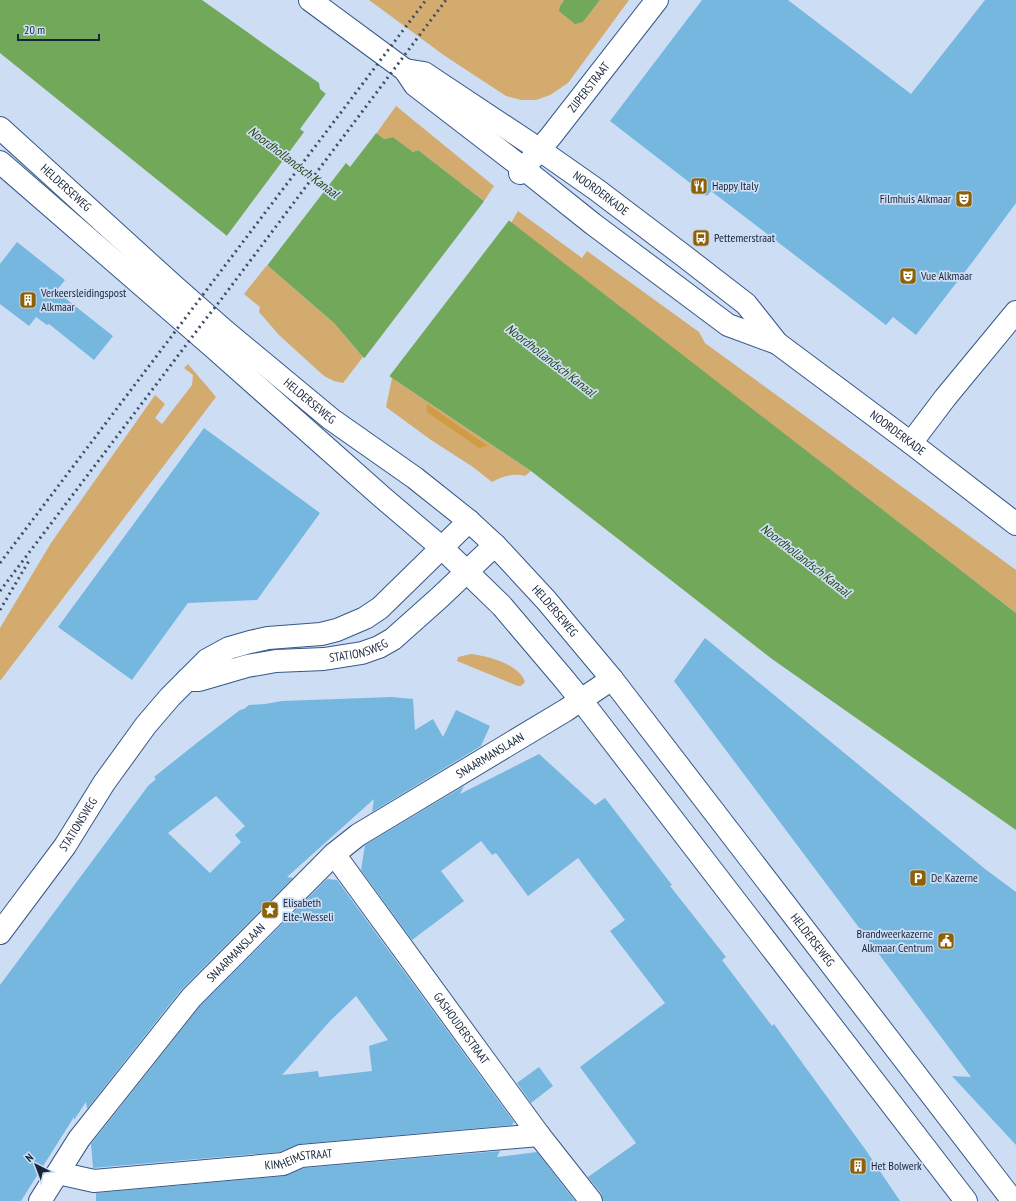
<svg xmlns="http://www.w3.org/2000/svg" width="1016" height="1201" viewBox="0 0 1016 1201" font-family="'PT Sans Narrow',sans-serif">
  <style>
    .green { fill: #d3ab6f }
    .forest { fill: #d19b43 }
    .water { fill: #71a85a }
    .pier { fill: #cdddf4 }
    .building { fill: #76b7e0; fill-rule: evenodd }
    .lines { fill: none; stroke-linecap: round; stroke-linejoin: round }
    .minor-casing { stroke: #365889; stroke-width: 24 }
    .major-casing { stroke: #365889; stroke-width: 24 }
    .minor { stroke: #fff; stroke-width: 22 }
    .major { stroke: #fff; stroke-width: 22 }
    .rail { stroke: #3f4e63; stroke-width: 3; stroke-dasharray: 2 4; stroke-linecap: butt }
    .labels { text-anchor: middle; stroke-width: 3.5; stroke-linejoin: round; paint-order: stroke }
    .street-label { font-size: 12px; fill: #17263b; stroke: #cdddf4 }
    .poi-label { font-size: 12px; fill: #17263b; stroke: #cdddf4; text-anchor: start }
    .water-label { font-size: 13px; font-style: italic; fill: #224510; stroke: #cdddf4 }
  </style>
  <rect width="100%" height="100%" fill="#cdddf4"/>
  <g class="green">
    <path d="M 369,0 L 564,0 L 560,6 L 583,22 L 600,0 L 629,0 L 568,83 L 550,95 L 536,100 L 521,100 L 506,96 L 445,56 Z"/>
    <path d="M 396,106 L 494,186 L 484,201 L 418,150 L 413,152 L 393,137 L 384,139 L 376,134 Z"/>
    <path d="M 518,211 L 582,258 L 587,251 L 699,332 L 705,343 L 1016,570 L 1016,613 L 511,223 Z"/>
    <path d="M 267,265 L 334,323 L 363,357 L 343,383 L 334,381 L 324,376 L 279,335 L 259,312 L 260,307 L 244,294 Z"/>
    <path d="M 188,364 L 216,397 L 0,681 L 0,628 L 51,543 L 155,395 L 165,404 L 155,418 L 162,424 L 192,385 L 193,375 L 184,368 Z"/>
    <path d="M 392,378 L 531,471 L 525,476 C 513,473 503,476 492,482 L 473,467 L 431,440 L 386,407 Z"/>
    <path d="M 471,654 C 488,656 519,664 525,682 L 521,686 L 518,686 L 457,661 L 458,657 Z"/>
  </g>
  <path class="forest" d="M 427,404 L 488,446 L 479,448 L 427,412 Z"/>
  <g class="water">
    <path d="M 0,0 L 202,0 L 319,83 L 320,89 L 333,100 L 315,121 L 354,150 L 369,128 L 384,139 L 393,137 L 413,152 L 418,150 L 1016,613 L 1016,830 L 772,659 L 531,471 L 392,378 L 363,357 L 334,323 L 267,265 L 279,249 L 240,219 L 227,236 L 0,53 Z"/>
    <path d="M 564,0 L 600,0 L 583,22 L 575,24 L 559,11 L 560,6 Z"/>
  </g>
  <g class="pier">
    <path d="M 327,92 L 335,99 L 335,101 L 327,112 L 324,112 L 318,121 L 353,148 L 360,139 L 360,137 L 368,126 L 370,126 L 377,132 L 350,167 L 346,163 L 266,267 L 266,264 L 276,249 L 240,222 L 229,237 L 226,237 L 304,132 L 300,129 Z"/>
    <path d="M 485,200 L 510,219 L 388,378 L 363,360 Z"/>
  </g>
  <g class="building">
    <path d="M 702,0 L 788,0 L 911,94 L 985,0 L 1016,0 L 1016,203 L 974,260 L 916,335 L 893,317 L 886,325 L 711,191 L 707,196 L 610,121 Z"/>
    <path d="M 17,242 L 65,280 L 56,291 L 113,336 L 94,360 L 49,324 L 47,325 L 36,317 L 29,326 L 0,304 L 0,264 Z"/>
    <path d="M 204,428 L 320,513 L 257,600 L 188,603 L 132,680 L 58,627 Z"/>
    <path d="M 705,638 L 985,869 L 1016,892 L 1016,1145 L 952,1076 L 971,1077 L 674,681 Z"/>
    <path d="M 392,697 L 413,699 L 415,730 L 433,719 L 443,737 L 456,710 L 490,726 L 481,746 L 372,812 L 374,799 L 287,877 L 293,878 L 181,990 L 87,1109 L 86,1102 L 74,1120 L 74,1117 L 21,1201 L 0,1201 L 0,985 L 148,786 L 156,779 L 154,777 L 198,742 L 240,710 L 244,709 L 249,705 L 265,704 L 282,701 ZM 216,796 L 245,826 L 235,835 L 241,842 L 210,873 L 168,833 Z"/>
    <path d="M 539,754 L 595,805 L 605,798 L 672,885 L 670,886 L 726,957 L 722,960 L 772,1026 L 774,1024 L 865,1149 L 900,1201 L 603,1201 L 601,1193 L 588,1177 L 636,1143 L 580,1067 L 665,1003 L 610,931 L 625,920 L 578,858 L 528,896 L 496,853 L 492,855 L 481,841 L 441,871 L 464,901 L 412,940 L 361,870 L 365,845 L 464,786 L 460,794 Z"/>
    <path d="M 327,879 L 337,880 L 514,1122 L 512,1125 L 300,1144 L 280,1152 L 93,1168 L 91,1144 L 200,1006 ZM 356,996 L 388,1040 L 369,1046 L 372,1071 L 319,1077 L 318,1071 L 282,1075 L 330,1021 Z"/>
    <path d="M 539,1067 L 553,1086 L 531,1103 L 517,1083 Z"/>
    <path d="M 500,1151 L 497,1157 L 537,1152 L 575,1201 L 96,1201 L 96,1193 L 284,1176 L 304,1168 Z"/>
  </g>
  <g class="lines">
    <defs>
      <g id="minor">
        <path id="s1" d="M 520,173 L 551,136 L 657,0"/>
        <path id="s2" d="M 187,680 L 199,680 L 247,666 L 276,661 L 324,659 L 362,653 L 379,647 L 393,639 L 439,598 L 495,545"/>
        <path id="s3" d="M 334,854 L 539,1135 L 591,1201"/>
        <path id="s4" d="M 0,933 L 65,846 L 104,783 L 146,725 L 170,697 L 207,660 L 229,648 L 250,642 L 268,638 L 321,634 L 337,630 L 365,618 L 380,608 L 469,521"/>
        <path id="s5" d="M 58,1173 L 94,1181 L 283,1164 L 301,1156 L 539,1135"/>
        <path id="s6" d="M 40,1201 L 79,1139 L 191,998 L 334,854 L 358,835 L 566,710 L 612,679"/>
      </g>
      <g id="major">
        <path d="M 310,0 L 405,70 L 415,85 L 524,169 L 593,224 L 728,325 L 777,343"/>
        <path id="s7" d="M 405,70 L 424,73 L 540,150 L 597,190 L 684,256 L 746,304 L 777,343 L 911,443 L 1016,524"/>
        <path id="s8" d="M 0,128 L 176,288 L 225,331 L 331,419 L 415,478 L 469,521 L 495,545 L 546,600 L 612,679 L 1013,1201"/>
        <path d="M 0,162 L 213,347 L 382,497 L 442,548 L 467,572 L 502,606 L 563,678 L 581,700 L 966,1201"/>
        <path d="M 911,443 L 945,398 L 1016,312"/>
      </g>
    </defs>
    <use href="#minor" class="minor-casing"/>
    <use href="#major" class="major-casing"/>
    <use href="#minor" class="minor"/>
    <use href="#major" class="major"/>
    <g class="rail">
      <path d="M 0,563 L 426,0"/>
      <path d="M 0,591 L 208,316 L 220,301 L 446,0"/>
      <path d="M 0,610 L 30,559"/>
    </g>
  </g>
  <defs>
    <symbol id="restaurant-square" viewBox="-11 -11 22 22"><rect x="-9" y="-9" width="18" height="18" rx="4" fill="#8d6107" stroke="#cdddf4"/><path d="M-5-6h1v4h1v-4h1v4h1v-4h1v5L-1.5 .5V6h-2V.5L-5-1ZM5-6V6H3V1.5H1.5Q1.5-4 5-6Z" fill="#fff"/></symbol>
    <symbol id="theatre-square" viewBox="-11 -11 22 22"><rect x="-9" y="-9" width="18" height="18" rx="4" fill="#8d6107" stroke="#cdddf4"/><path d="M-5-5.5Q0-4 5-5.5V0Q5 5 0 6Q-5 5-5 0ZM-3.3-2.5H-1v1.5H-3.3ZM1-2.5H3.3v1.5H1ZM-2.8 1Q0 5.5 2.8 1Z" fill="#fff"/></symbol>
    <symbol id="bus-square" viewBox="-11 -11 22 22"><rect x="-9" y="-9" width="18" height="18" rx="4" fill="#8d6107" stroke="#cdddf4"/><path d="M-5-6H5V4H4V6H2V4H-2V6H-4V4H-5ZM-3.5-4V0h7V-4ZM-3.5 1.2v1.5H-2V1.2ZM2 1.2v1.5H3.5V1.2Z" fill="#fff"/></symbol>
    <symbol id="building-square" viewBox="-11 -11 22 22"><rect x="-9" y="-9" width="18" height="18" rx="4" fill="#8d6107" stroke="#cdddf4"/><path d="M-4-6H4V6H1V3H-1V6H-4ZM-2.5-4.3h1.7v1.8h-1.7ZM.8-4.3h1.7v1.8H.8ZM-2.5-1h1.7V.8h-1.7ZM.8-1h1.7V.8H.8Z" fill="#fff"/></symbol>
    <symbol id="parking-square" viewBox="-11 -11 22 22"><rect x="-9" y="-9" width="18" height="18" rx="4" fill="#8d6107" stroke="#cdddf4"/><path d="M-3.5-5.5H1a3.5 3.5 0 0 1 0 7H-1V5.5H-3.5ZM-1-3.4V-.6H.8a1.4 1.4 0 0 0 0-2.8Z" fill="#fff"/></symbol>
    <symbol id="sight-square" viewBox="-11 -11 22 22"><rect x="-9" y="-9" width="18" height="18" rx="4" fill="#8d6107" stroke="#cdddf4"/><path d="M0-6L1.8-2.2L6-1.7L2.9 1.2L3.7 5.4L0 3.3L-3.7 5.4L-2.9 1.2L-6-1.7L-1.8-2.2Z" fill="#fff"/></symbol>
    <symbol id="civic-square" viewBox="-11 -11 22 22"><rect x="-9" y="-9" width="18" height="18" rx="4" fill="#8d6107" stroke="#cdddf4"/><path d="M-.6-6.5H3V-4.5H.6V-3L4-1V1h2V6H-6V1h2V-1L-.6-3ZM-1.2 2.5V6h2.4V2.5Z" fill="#fff"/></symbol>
  </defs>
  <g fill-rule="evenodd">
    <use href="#restaurant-square" x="689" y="176" width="20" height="20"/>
    <use href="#theatre-square" x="954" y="189" width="20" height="20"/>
    <use href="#bus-square" x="691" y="228" width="20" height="20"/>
    <use href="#theatre-square" x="898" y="266" width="20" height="20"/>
    <use href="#building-square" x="18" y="290" width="20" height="20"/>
    <use href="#parking-square" x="908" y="868" width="20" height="20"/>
    <use href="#sight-square" x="260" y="900" width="20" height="20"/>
    <use href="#civic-square" x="936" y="931" width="20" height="20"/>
    <use href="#building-square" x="848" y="1156" width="20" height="20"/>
  </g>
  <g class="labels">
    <g class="street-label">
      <text dy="4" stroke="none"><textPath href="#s1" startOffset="110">ZIJPERSTRAAT</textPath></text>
      <text dy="4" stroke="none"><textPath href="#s8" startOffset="89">HELDERSEWEG</textPath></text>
      <text dy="4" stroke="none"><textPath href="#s7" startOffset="233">NOORDERKADE</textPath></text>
      <text dy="4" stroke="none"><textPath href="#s8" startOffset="413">HELDERSEWEG</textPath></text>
      <text dy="4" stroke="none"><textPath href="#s7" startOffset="616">NOORDERKADE</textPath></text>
      <text dy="4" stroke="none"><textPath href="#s8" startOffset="737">HELDERSEWEG</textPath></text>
      <text dy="4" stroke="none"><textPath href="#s2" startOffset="175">STATIONSWEG</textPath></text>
      <text dy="4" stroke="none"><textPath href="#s6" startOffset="641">SNAARMANSLAAN</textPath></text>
      <text dy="4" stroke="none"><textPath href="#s4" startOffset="134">STATIONSWEG</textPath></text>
      <text dy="4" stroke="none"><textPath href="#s8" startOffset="1155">HELDERSEWEG</textPath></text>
      <text dy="4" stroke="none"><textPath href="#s6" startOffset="317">SNAARMANSLAAN</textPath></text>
      <text dy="4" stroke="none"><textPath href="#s3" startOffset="216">GASHOUDERSTRAAT</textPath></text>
      <text dy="4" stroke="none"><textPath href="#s5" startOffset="243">KINHEIMSTRAAT</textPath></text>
    </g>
    <g class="poi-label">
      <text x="712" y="190">Happy Italy</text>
      <text x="951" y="203" text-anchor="end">Filmhuis Alkmaar</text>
      <text x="714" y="242">Pettemerstraat</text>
      <text x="921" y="280">Vue Alkmaar</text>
      <text x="41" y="297">Verkeersleidingspost<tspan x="41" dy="14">Alkmaar</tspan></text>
      <text x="931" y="882">De Kazerne</text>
      <text x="283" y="907">Elisabeth<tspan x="283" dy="14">Elte-Wesseli</tspan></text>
      <text x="933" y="938" text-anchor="end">Brandweerkazerne<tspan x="933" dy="14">Alkmaar Centrum</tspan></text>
      <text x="871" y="1170">Het Bolwerk</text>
    </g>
    <g class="water-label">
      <text transform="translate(294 162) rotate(37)" y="5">Noordhollandsch Kanaal</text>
      <text transform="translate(551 360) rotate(38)" y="5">Noordhollandsch Kanaal</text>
      <text transform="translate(806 560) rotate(38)" y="5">Noordhollandsch Kanaal</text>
    </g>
  </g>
  <g transform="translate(36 1165) rotate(318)" stroke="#cdddf4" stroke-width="3" paint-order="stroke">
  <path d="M0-3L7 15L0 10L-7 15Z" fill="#17263b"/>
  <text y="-6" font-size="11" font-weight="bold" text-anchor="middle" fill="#17263b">N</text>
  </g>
  <path d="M18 34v6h81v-6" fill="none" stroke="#17263b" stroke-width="2"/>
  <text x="24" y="34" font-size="12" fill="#17263b" stroke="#cdddf4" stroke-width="3" paint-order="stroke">20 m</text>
</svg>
